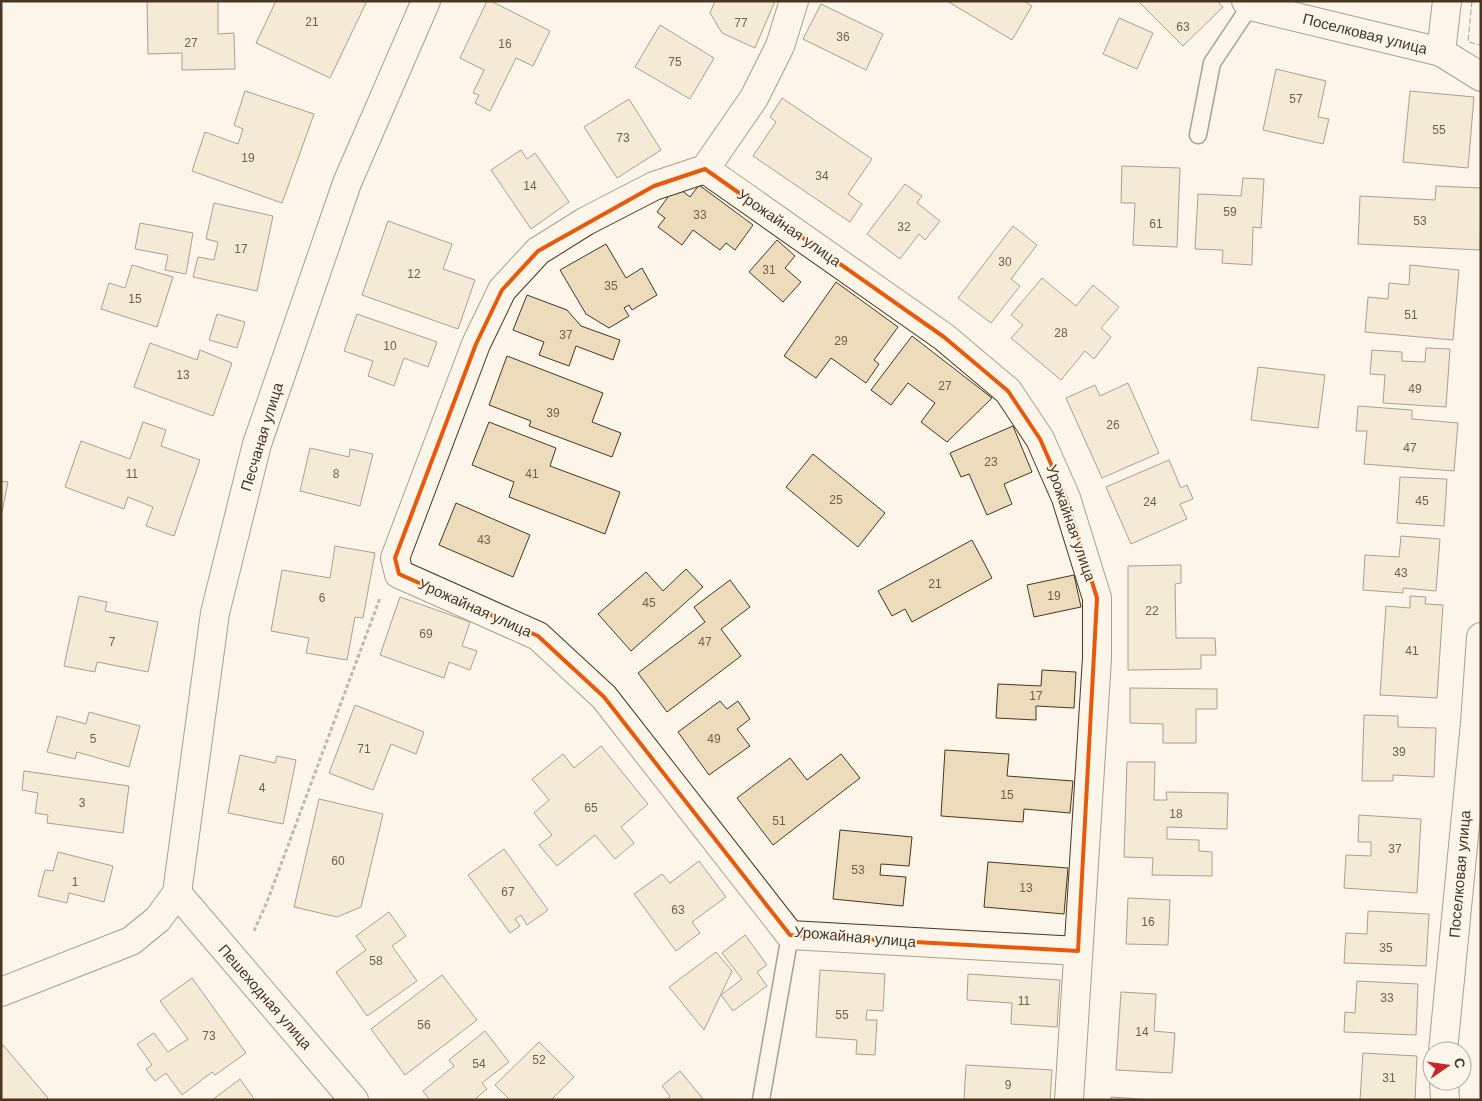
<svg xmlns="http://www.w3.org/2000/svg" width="1482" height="1101" viewBox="0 0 1482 1101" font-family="Helvetica,sans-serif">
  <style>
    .building { fill: #ecdcbc; stroke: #4a3520 }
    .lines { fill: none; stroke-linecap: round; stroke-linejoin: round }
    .lane-casing { stroke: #4a3520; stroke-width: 19 }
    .street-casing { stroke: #4a3520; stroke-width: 30 }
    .path { stroke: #7f6f5c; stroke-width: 3; stroke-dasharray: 4 2.5; stroke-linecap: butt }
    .lane { stroke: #fbf6e9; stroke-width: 16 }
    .street { stroke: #fbf6e9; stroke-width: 28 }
    .fence { stroke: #4a3520; stroke-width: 1; stroke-dasharray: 6 2.5; stroke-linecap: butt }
    .marked { fill: none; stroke: #e8590c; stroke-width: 4; stroke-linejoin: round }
    .labels { text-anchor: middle; stroke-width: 4; stroke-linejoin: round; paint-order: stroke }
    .number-label { font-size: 12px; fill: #725f47 }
    .street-label { font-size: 15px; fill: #4a3520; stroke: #fbf6e9 }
  </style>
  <rect width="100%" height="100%" fill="#fbf6e9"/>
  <g class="building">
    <path d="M 147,1 L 218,1 L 218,34 L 234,33 L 235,69 L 182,70 L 182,53 L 148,54 Z"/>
    <path d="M 276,1 L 367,1 L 330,78 L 256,43 Z"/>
    <path d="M 487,1 L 491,1 L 550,31 L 533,66 L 516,58 L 490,111 L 475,103 L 479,95 L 473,93 L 484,70 L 460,58 Z"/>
    <path d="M 715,1 L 775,1 L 755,48 L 722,33 L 710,13 Z"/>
    <path d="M 947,1 L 1024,1 L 1032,6 L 1012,40 Z"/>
    <path d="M 1141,1 L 1217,1 L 1223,7 L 1183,46 L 1140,3 Z"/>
    <path d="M 821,4 L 883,34 L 866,70 L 803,39 Z"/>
    <path d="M 1119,18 L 1153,33 L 1137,69 L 1103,54 Z"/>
    <path d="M 660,25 L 714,58 L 690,99 L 635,67 Z"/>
    <path d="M 1276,69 L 1326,81 L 1318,117 L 1329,119 L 1323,144 L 1263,130 Z"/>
    <path d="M 245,91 L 314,114 L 282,203 L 192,171 L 205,132 L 238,144 L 243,129 L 234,125 Z"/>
    <path d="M 1410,91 L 1474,97 L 1468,168 L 1403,162 Z"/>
    <path d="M 782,98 L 872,159 L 848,194 L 862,204 L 850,222 L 753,156 L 776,122 L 770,117 Z"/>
    <path d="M 629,99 L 661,150 L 617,178 L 584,127 Z"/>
    <path d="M 521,150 L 527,159 L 535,153 L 569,202 L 531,229 L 491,170 Z"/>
    <path d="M 1122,166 L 1180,168 L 1177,247 L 1133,245 L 1135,203 L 1121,203 Z"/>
    <path d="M 1243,178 L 1264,179 L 1261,228 L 1253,227 L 1252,265 L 1222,263 L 1223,250 L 1195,249 L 1198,194 L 1241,196 Z"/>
    <path d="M 905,184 L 922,196 L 917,203 L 940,221 L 925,240 L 919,234 L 900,259 L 867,234 Z"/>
    <path d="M 699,185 L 753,225 L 735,250 L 726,243 L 720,250 L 693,230 L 682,245 L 658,227 L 665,218 L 657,212 L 676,186 L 690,197 Z"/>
    <path d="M 1436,186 L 1481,188 L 1480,250 L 1358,244 L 1360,196 L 1435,200 Z"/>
    <path d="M 214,203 L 273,216 L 257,291 L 193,277 L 198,257 L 214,260 L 218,242 L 206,239 Z"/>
    <path d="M 388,221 L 452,244 L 443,269 L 475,280 L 458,329 L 362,295 Z"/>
    <path d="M 140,223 L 193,233 L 186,274 L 165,270 L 168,255 L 135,249 Z"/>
    <path d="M 1013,226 L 1037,245 L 1011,279 L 1020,286 L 991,323 L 958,298 Z"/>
    <path d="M 777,240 L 795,256 L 785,268 L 801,282 L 783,302 L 749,272 Z"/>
    <path d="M 606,244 L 626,278 L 642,268 L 657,295 L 632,310 L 629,305 L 624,308 L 629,316 L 609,328 L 586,314 L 560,270 Z"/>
    <path d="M 132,265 L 173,277 L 157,327 L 101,309 L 109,283 L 125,288 Z"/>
    <path d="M 1410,265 L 1459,270 L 1453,340 L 1365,332 L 1368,297 L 1388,299 L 1389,283 L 1409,285 Z"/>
    <path d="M 1042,278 L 1076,306 L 1093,285 L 1119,307 L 1101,328 L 1111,337 L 1094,359 L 1085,351 L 1061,380 L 1011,338 L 1023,325 L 1011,315 Z"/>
    <path d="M 836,282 L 898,327 L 874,360 L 879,364 L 866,383 L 831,358 L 816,378 L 784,356 Z"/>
    <path d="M 527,295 L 567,310 L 581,326 L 620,340 L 613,360 L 576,346 L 569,366 L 539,355 L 544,342 L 513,330 Z"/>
    <path d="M 217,314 L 245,322 L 237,348 L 209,340 Z"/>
    <path d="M 357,314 L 437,342 L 428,367 L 404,358 L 394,386 L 368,376 L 373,361 L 344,351 Z"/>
    <path d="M 912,336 L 992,398 L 947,442 L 921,422 L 935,403 L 908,383 L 891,405 L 871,390 Z"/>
    <path d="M 150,343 L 197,360 L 200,350 L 232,363 L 213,416 L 134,387 Z"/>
    <path d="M 1426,348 L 1450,349 L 1446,407 L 1383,403 L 1385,375 L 1370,374 L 1372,350 L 1402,352 L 1402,361 L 1425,362 Z"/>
    <path d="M 507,356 L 603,393 L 592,422 L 621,433 L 612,457 L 529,426 L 531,421 L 489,405 Z"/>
    <path d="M 1258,367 L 1325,375 L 1318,428 L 1251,420 Z"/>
    <path d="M 1128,383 L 1159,453 L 1102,478 L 1066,398 L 1095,385 L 1100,396 Z"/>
    <path d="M 1358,406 L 1412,410 L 1412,419 L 1458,423 L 1454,471 L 1364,464 L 1367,431 L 1356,431 Z"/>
    <path d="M 143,422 L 166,430 L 161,446 L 200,460 L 174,536 L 146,526 L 153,507 L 128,497 L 124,509 L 65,487 L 81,441 L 130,459 Z"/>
    <path d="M 489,422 L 556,448 L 550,466 L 620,492 L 605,534 L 509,497 L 514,482 L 472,465 Z"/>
    <path d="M 1013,426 L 1032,472 L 1004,484 L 1012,504 L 987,515 L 969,474 L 961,477 L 950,453 Z"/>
    <path d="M 310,448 L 349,457 L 350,449 L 373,454 L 360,506 L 300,491 Z"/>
    <path d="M 813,454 L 885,513 L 858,547 L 786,487 Z"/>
    <path d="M 1169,460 L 1181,488 L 1187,485 L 1193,499 L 1180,504 L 1187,519 L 1131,544 L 1106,487 Z"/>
    <path d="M 1400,477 L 1447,479 L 1444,526 L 1397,523 Z"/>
    <path d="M 1,481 L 8,482 L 1,517 Z"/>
    <path d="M 456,503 L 530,535 L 513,577 L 439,545 Z"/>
    <path d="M 1401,536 L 1440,539 L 1436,591 L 1403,588 L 1403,593 L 1363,590 L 1365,555 L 1399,557 Z"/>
    <path d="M 972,540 L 992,578 L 912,622 L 905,609 L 892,616 L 878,591 Z"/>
    <path d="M 335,546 L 375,553 L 363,618 L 355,617 L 347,660 L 306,653 L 309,638 L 271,631 L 282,570 L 330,578 Z"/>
    <path d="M 1181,565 L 1181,583 L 1175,584 L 1176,638 L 1215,638 L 1216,655 L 1201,655 L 1201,669 L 1128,670 L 1128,566 Z"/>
    <path d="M 686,569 L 703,587 L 631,651 L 598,614 L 646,572 L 663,591 Z"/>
    <path d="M 1074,575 L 1081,607 L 1034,617 L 1027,585 Z"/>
    <path d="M 730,580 L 750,607 L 721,629 L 741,656 L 667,712 L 638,673 L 705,622 L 694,607 Z"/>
    <path d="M 79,596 L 107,602 L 105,611 L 158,622 L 148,672 L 97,662 L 95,672 L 64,666 Z"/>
    <path d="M 1410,596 L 1426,597 L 1425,604 L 1443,605 L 1437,698 L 1380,695 L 1386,606 L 1410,608 Z"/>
    <path d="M 400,597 L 470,622 L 462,646 L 477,651 L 470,670 L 449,662 L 444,678 L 380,655 Z"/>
    <path d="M 1042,670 L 1076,672 L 1074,708 L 1036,706 L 1036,720 L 996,718 L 998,684 L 1041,686 Z"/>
    <path d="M 1130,688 L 1217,689 L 1217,709 L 1196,709 L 1196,743 L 1163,743 L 1163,724 L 1130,723 Z"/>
    <path d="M 720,701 L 727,709 L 738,701 L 750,719 L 737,729 L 750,746 L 709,775 L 678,732 Z"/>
    <path d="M 355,705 L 424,732 L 416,754 L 391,744 L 373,790 L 329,773 Z"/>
    <path d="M 89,712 L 140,726 L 129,767 L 77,752 L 75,759 L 47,752 L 57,716 L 86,724 Z"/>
    <path d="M 1364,715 L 1398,716 L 1398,727 L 1436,728 L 1434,777 L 1393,775 L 1393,781 L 1362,781 Z"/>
    <path d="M 601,746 L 648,804 L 621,827 L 634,843 L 615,859 L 595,835 L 557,866 L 539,845 L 552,835 L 534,813 L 549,800 L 532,779 L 563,754 L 574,768 Z"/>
    <path d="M 945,750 L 1009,754 L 1007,776 L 1073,781 L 1070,813 L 1024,809 L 1023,822 L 941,816 Z"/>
    <path d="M 841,754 L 860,778 L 773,845 L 737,798 L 790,758 L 807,780 Z"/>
    <path d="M 240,755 L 275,763 L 277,756 L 296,760 L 283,824 L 228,813 Z"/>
    <path d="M 1127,762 L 1155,762 L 1154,800 L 1167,800 L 1166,792 L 1228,793 L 1227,829 L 1167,827 L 1167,839 L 1199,840 L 1199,851 L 1212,852 L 1212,876 L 1152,875 L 1153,858 L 1124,857 Z"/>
    <path d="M 24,771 L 129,786 L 123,833 L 47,823 L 48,815 L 35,813 L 38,793 L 22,790 Z"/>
    <path d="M 319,799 L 383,814 L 361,907 L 337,917 L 294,907 Z"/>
    <path d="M 1359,815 L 1421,819 L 1417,893 L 1344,888 L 1346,855 L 1371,856 L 1371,842 L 1358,842 Z"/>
    <path d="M 840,830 L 912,837 L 909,866 L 881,864 L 880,875 L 906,877 L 903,906 L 833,899 Z"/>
    <path d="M 504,849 L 548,910 L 527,925 L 521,915 L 515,919 L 520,926 L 510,933 L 468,875 Z"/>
    <path d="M 58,852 L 113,866 L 104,902 L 69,893 L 67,903 L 38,896 L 45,870 L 53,871 Z"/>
    <path d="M 699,861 L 726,897 L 692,922 L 700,933 L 676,951 L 634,894 L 662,874 L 670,883 Z"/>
    <path d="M 988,862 L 1068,868 L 1064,914 L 984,907 Z"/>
    <path d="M 1128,898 L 1170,900 L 1168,945 L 1126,944 Z"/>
    <path d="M 1368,911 L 1429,914 L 1426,966 L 1344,963 L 1346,933 L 1367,934 Z"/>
    <path d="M 389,912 L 406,936 L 392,946 L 417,981 L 367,1016 L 336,972 L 366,950 L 356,936 Z"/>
    <path d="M 745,935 L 767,965 L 757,972 L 767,986 L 733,1011 L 721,995 L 742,979 L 722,953 Z"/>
    <path d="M 716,952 L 732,971 L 704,1030 L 669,987 Z"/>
    <path d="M 820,970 L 885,974 L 883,1011 L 867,1010 L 866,1020 L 877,1020 L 875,1055 L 856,1054 L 857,1040 L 816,1037 Z"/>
    <path d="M 968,974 L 1060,980 L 1057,1027 L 1011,1024 L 1012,1003 L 967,1000 Z"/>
    <path d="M 442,975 L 477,1020 L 405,1075 L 371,1029 Z"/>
    <path d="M 192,978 L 246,1053 L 215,1075 L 212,1072 L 182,1095 L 166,1073 L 155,1081 L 146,1069 L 152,1065 L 137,1044 L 154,1033 L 168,1052 L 188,1039 L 160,1001 Z"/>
    <path d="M 1357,981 L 1418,984 L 1416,1035 L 1344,1032 L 1345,1012 L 1355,1013 Z"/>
    <path d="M 1121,992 L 1156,994 L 1154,1031 L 1175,1033 L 1172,1073 L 1116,1070 Z"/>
    <path d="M 485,1031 L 509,1062 L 482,1083 L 487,1089 L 474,1100 L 430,1100 L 423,1091 L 454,1066 L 449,1060 Z"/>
    <path d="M 539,1042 L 574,1077 L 551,1100 L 510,1100 L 495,1085 Z"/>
    <path d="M 3,1045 L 48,1098 L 46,1100 L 1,1100 L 1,1047 Z"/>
    <path d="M 1363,1053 L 1417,1056 L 1415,1100 L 1360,1100 Z"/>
    <path d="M 966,1065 L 1052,1070 L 1050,1100 L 964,1100 Z"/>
    <path d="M 680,1071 L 704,1100 L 666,1100 L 670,1096 L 662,1086 Z"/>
    <path d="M 240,1079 L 255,1100 L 212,1100 Z"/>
    <path d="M 1111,1097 L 1153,1100 L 1111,1100 Z"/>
  </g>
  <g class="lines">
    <defs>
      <g id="lane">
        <path d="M 1198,135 L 1212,63 L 1250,6"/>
        <path d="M 761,1100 L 790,935"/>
      </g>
      <g id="street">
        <path d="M 794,1 L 780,46 L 754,98 L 705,169 L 654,186 L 586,221 L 538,251 L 502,290 L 476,344 L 395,558 L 399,574 L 538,636 L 604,697 L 790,935 L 1078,951"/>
        <path d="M 1246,1 L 1250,6 L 1441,52 L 1481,77"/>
        <path d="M 1441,52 L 1447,1"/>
        <path d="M 705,169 L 944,337 L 1008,391 L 1040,439 L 1066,498 L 1097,598 L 1097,658 L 1069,1100"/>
        <path d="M 177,893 L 354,1100"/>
        <path d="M 1,992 L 131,941 L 158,919 L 177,893 L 215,613 L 257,444 L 347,183 L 426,1"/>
        <path d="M 1443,1051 L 1475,723 L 1481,637"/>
        <path d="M 1444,1081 L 1445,1100"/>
      </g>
    </defs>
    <use href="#lane" class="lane-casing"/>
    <use href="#street" class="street-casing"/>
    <path class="path" d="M 254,931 L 267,902 L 380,598"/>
    <use href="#lane" class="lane"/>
    <use href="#street" class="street"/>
    <path class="fence" d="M 1472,1 L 1468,42 L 1481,45"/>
  </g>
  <path d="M0 0H1482V1101H0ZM 705,169 L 944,337 L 1008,391 L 1040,439 L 1066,498 L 1097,598 L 1078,951 L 790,935 L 604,697 L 538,636 L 399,574 L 395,558 L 476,344 L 502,290 L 538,251 L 654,186 Z" fill="#fbf6e9" fill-opacity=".55" fill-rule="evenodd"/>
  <path class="marked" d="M 705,169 L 944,337 L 1008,391 L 1040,439 L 1066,498 L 1097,598 L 1078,951 L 790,935 L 604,697 L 538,636 L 399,574 L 395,558 L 476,344 L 502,290 L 538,251 L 654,186 Z"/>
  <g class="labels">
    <g class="number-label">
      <text x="312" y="26">21</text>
      <text x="741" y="27">77</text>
      <text x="1183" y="31">63</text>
      <text x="843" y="41">36</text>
      <text x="191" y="47">27</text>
      <text x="505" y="48">16</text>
      <text x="675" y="66">75</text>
      <text x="1296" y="103">57</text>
      <text x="1439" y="134">55</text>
      <text x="623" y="142">73</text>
      <text x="248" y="162">19</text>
      <text x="822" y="180">34</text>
      <text x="530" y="190">14</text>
      <text x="1230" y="216">59</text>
      <text x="700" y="219">33</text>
      <text x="1420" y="225">53</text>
      <text x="1156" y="228">61</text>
      <text x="904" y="231">32</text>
      <text x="241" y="253">17</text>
      <text x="1005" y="266">30</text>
      <text x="769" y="274">31</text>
      <text x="414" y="278">12</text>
      <text x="611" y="290">35</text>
      <text x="135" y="303">15</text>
      <text x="1411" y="319">51</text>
      <text x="1061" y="337">28</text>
      <text x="566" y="339">37</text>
      <text x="841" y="345">29</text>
      <text x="390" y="350">10</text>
      <text x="183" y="379">13</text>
      <text x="945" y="390">27</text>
      <text x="1415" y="393">49</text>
      <text x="553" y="417">39</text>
      <text x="1113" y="429">26</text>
      <text x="1410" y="452">47</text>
      <text x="991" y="466">23</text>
      <text x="132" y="478">11</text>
      <text x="336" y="478">8</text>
      <text x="532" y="478">41</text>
      <text x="836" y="504">25</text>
      <text x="1422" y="505">45</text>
      <text x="1150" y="506">24</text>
      <text x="484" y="544">43</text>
      <text x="1401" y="577">43</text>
      <text x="935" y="588">21</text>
      <text x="1054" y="600">19</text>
      <text x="322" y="602">6</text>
      <text x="649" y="607">45</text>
      <text x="1152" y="615">22</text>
      <text x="426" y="638">69</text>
      <text x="112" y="646">7</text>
      <text x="705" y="646">47</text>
      <text x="1412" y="655">41</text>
      <text x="1036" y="700">17</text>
      <text x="93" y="743">5</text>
      <text x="714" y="743">49</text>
      <text x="364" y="753">71</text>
      <text x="1399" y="756">39</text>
      <text x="262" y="792">4</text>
      <text x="1007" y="799">15</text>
      <text x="82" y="807">3</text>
      <text x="591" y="812">65</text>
      <text x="1176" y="818">18</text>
      <text x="779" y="825">51</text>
      <text x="1395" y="853">37</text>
      <text x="338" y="865">60</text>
      <text x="858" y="874">53</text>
      <text x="75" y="886">1</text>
      <text x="1026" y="892">13</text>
      <text x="508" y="896">67</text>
      <text x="678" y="914">63</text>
      <text x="1148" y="926">16</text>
      <text x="1386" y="952">35</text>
      <text x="376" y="965">58</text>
      <text x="1387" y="1002">33</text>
      <text x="1024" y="1005">11</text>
      <text x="842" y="1019">55</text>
      <text x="424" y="1029">56</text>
      <text x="1142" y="1036">14</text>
      <text x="209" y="1040">73</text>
      <text x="539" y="1064">52</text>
      <text x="479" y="1068">54</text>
      <text x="1389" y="1082">31</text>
      <text x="1008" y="1089">9</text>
    </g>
    <g class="street-label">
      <text transform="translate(1365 34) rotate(14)" y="5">Поселковая улица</text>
      <text transform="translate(789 228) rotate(35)" y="5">Урожайная улица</text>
      <text transform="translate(262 437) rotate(-73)" y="5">Песчаная улица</text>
      <text transform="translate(1071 523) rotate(71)" y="5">Урожайная улица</text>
      <text transform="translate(475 608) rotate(24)" y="5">Урожайная улица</text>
      <text transform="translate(1460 874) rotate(-85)" y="5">Поселковая улица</text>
      <text transform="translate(855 937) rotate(5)" y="5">Урожайная улица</text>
      <text transform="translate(265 997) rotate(49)" y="5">Пешеходная улица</text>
    </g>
  </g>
  <rect width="1482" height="1101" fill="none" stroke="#4a3520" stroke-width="5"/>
  <g transform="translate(1447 1066) rotate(77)"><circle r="24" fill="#fbf6e9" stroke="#b4a999"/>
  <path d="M0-4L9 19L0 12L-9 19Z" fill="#c62828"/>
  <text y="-8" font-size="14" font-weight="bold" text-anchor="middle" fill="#4a3520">С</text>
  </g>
</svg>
